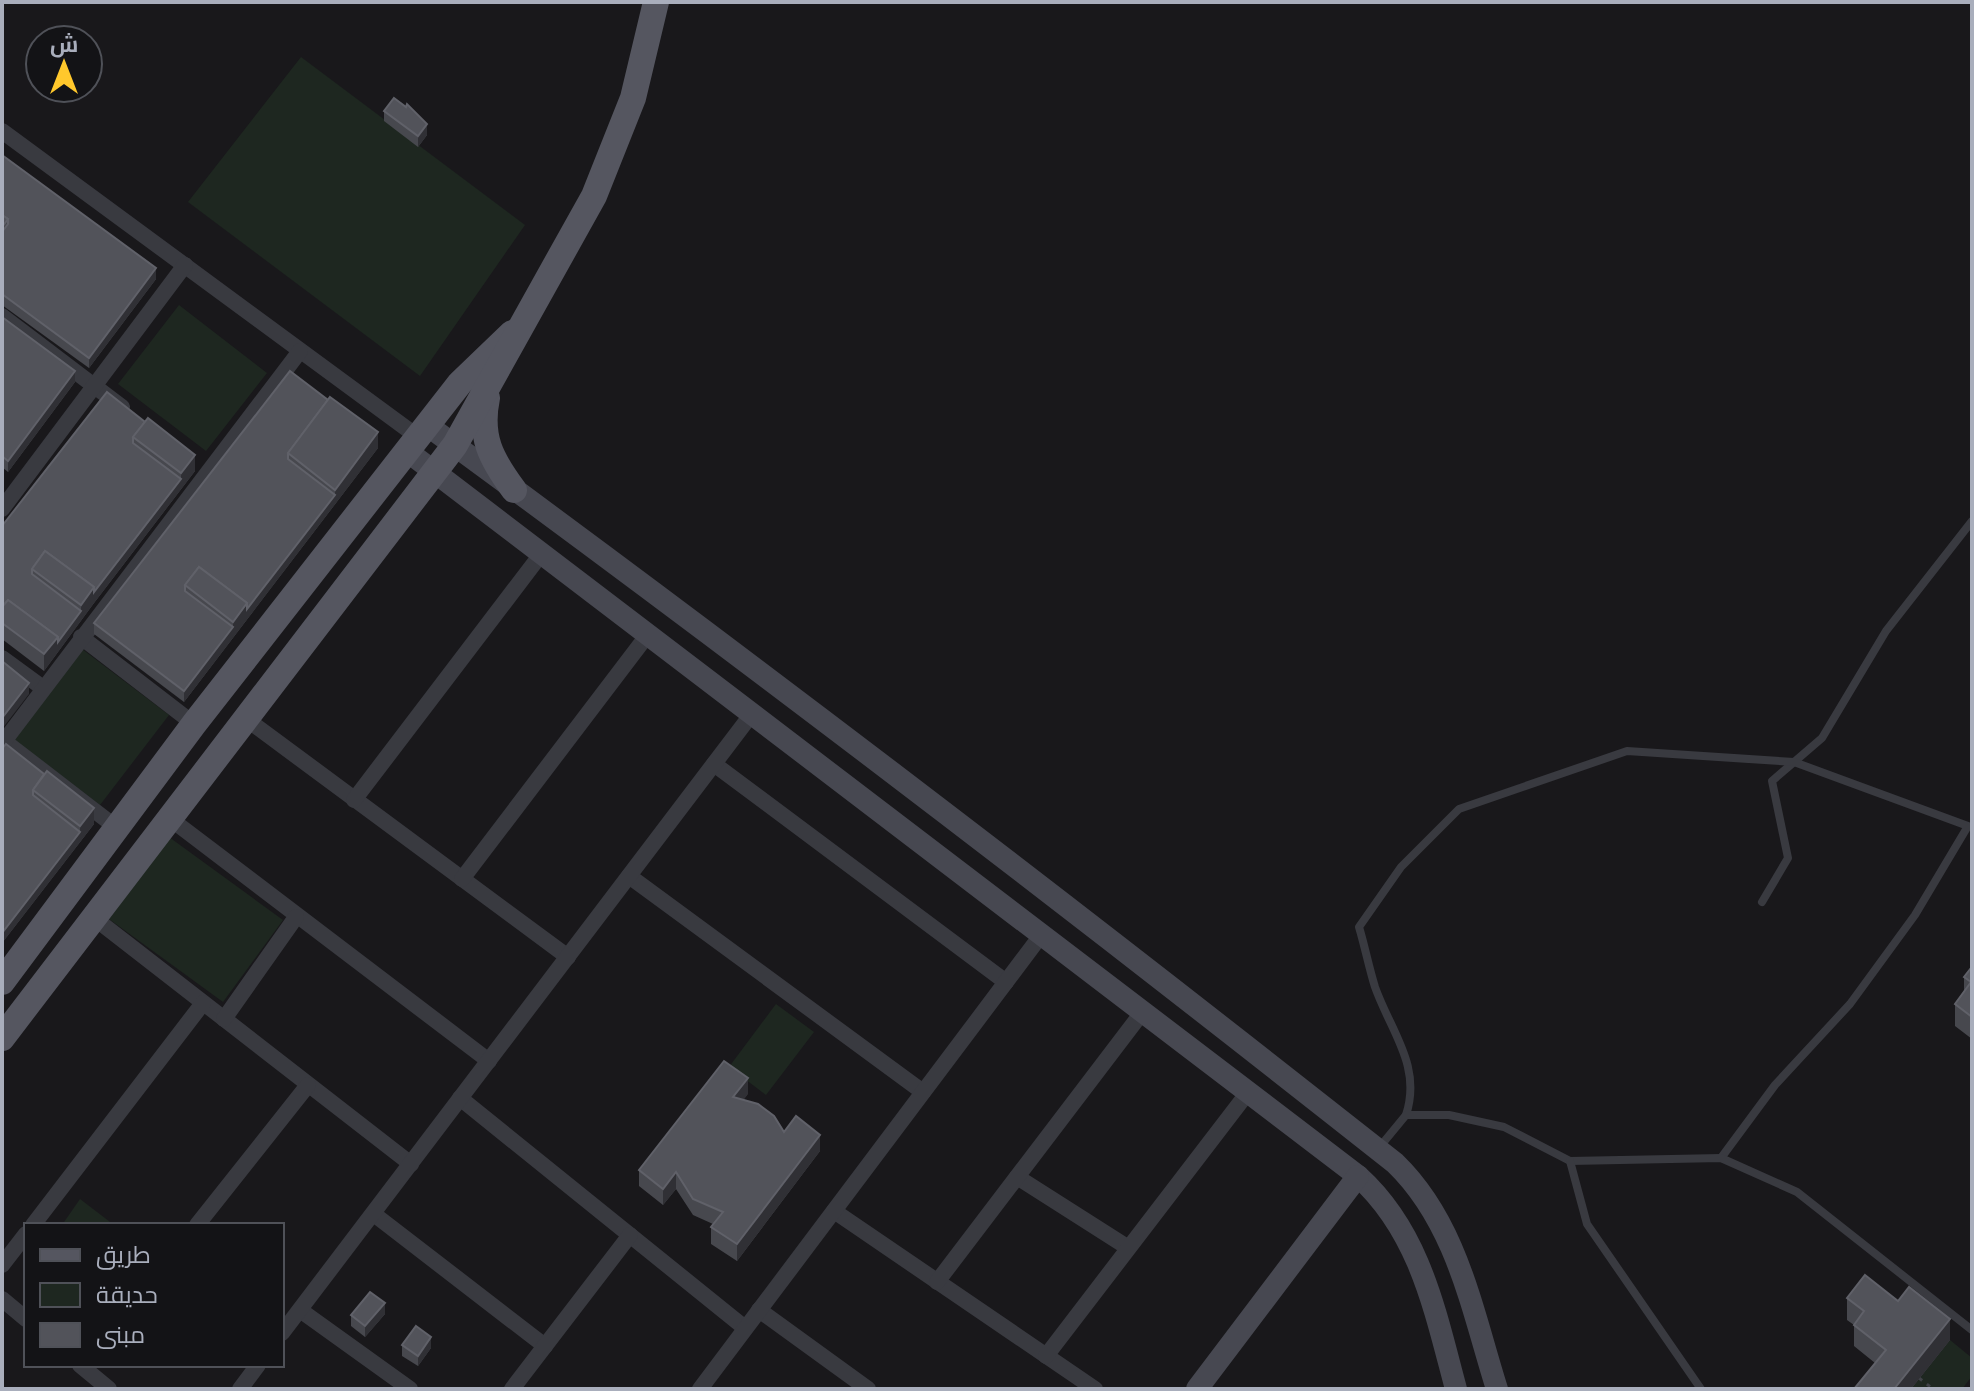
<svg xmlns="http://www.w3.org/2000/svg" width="1974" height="1391" viewBox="0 0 1974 1391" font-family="Overpass,Cairo,sans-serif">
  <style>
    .green { fill: #1e2720 }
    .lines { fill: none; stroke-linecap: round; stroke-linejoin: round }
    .path { stroke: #3f4147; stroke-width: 3; stroke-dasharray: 4 6; stroke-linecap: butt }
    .lane { stroke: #393a40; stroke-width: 8 }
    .street { stroke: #393a40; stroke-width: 16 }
    .secondary { stroke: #474851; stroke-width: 22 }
    .primary { stroke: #555660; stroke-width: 26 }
    .wall { fill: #47484e }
    .shaded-wall { fill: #303035 }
    .building { fill: #52535a; stroke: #606169; stroke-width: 2 }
  </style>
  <rect width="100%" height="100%" fill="#19181b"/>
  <g class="green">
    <path d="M 301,57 L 525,225 L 420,376 L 188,202 Z"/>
    <path d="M 179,305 L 267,373 L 206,451 L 118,384 Z"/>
    <path d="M 82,649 L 169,715 L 100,805 L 13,739 Z"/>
    <path d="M 169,837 L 283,920 L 223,1002 L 109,919 Z"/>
    <path d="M 776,1004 L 814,1032 L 766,1095 L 729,1067 Z"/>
    <path d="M 80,1199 L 114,1225 L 62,1225 Z"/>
    <path d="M 1950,1340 L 1972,1358 L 1972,1376 L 1962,1389 L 1911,1389 Z"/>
  </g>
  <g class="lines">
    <path class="path" d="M 1919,1378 L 1933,1389"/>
    <g class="lane">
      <path d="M 1762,902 L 1788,858 L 1772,781 L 1822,738 L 1886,631 L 1972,521"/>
      <path d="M 1406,1115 C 1422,1066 1391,1032 1375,987 C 1369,968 1365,947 1359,927 L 1401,867 L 1459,809 L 1627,751 L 1794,762 L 1968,826 L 1915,915 L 1850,1004 L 1775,1085 L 1721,1158"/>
      <path d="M 1378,1149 L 1406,1115 L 1449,1115 L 1504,1127 L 1570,1161 L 1721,1158 L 1797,1192 L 1972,1330"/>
      <path d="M 1570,1161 L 1587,1224 L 1701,1389"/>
    </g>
    <g class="street">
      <path d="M 2,131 L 418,437"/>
      <path d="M 2,316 L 122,407"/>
      <path d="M 2,509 L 185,265"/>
      <path d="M 81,637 L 194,724"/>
      <path d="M 2,658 L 43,688"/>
      <path d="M 245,718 L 568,957"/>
      <path d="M 4,741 L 117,828"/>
      <path d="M 2,744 L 300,351"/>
      <path d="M 714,764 L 1006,982"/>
      <path d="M 354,800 L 542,553"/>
      <path d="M 168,817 L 489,1061"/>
      <path d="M 629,876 L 923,1092"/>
      <path d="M 462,879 L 649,633"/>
      <path d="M 93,917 L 411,1164"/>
      <path d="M 224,1019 L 296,917"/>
      <path d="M 460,1098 L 745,1328"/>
      <path d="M 1017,1177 L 1127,1247"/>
      <path d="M 834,1211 L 1095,1389"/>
      <path d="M 375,1215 L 545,1346"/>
      <path d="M 33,1225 L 203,1003"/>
      <path d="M 197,1225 L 308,1085"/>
      <path d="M 2,1265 L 26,1234"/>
      <path d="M 937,1282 L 1144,1010"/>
      <path d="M 2,1299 L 26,1319"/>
      <path d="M 300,1310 L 410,1389"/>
      <path d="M 759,1310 L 868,1389"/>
      <path d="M 282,1333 L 751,715"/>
      <path d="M 1046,1356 L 1249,1091"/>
      <path d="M 80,1365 L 109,1389"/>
      <path d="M 240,1389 L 258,1365"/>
      <path d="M 512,1389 L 630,1235"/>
      <path d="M 700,1389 L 1042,934"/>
    </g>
    <g class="secondary">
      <path d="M 427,425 C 755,665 1076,911 1395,1163 C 1457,1223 1472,1310 1497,1389"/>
      <path d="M 407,451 L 1358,1176 C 1420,1232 1435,1311 1456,1389"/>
      <path d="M 1197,1389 L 1358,1176"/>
    </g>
    <g class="primary">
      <path d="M 487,398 C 479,437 491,459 514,490"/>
      <path d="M 2,982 L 194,724 L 460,383 L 512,333"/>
      <path d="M 2,1038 L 455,445 L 594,196 L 633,98 L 656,2"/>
    </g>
  </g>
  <g class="wall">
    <path d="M 384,111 L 427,135 L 418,147 L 384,121 Z"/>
    <path d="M 2,155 L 156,279 L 89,368 L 2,305 Z"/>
    <path d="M 2,317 L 75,382 L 8,472 L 2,467 Z"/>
    <path d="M 290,371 L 378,448 L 184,702 L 94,634 L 94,623 Z"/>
    <path d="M 107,392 L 195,471 L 94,603 L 44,671 L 2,639 L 2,526 Z"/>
    <path d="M 2,749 L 94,824 L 2,943 Z"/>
    <path d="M 1972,968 L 1972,1039 L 1955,1026 L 1955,1004 L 1964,992 L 1964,977 Z"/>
    <path d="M 748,1094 L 743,1100 L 784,1132 L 820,1151 L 737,1261 L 711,1244 L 711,1227 L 713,1224 L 693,1215 L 676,1189 L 663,1205 L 639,1186 L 639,1170 Z"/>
    <path d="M 1847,1298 L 1950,1340 L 1911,1389 L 1854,1389 L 1875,1363 L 1854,1346 L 1854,1325 L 1847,1320 Z"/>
    <path d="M 385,1314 L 365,1337 L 351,1326 L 351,1315 Z"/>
    <path d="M 402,1345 L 431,1348 L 418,1366 L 402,1356 Z"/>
  </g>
  <g class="shaded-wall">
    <path d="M 427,124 L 427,135 L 418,147 L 418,136 Z"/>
    <path d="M 156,268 L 156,279 L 89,368 L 89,358 Z"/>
    <path d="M 75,371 L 75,382 L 8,472 L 8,461 Z"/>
    <path d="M 378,432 L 378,448 L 184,702 L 184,691 L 233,627 L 233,622 L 335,495 L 335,490 Z"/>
    <path d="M 195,455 L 195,471 L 94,603 L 44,671 L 44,654 L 81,611 L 81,605 L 94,587 L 181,479 L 181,473 Z"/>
    <path d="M 29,683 L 29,694 L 2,729 L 2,718 Z"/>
    <path d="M 94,808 L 94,824 L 2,943 L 2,933 L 80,832 L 80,826 Z"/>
    <path d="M 748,1078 L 748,1094 L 733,1113 L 733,1097 Z"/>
    <path d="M 820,1135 L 820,1151 L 737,1261 L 737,1244 Z"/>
    <path d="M 676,1172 L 676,1189 L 663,1205 L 663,1189 Z"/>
    <path d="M 385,1303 L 385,1314 L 365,1337 L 365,1326 Z"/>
    <path d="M 1950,1319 L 1950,1340 L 1911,1389 L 1894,1389 Z"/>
    <path d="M 431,1337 L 431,1348 L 418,1366 L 418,1356 Z"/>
  </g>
  <g class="building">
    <path d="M 394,98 L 406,107 L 407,104 L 427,124 L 418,136 L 384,111 Z"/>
    <path d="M 2,155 L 156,268 L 89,358 L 2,294 L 2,232 L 8,224 L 8,219 L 2,215 Z"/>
    <path d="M 2,215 L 8,219 L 2,227 Z"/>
    <path d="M 2,317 L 75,371 L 8,461 L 2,456 Z"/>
    <path d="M 290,371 L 328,400 L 288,453 L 288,459 L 335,495 L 247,609 L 247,603 L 199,567 L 185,585 L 185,591 L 233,627 L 184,691 L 94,623 Z"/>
    <path d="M 107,392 L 145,422 L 133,437 L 133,443 L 181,479 L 94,592 L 94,587 L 45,551 L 32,569 L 32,574 L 81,611 L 58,642 L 58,637 L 8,600 L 2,607 L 2,526 Z"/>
    <path d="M 330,397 L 378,432 L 335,490 L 288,453 Z"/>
    <path d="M 148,418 L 195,455 L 181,473 L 133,437 Z"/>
    <path d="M 45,551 L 94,587 L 81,605 L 32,569 Z"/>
    <path d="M 199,567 L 247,603 L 233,622 L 185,585 Z"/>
    <path d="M 8,600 L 58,637 L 44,654 L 2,623 L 2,607 Z"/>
    <path d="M 2,661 L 29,683 L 2,718 Z"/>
    <path d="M 6,744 L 44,774 L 33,790 L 33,795 L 80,832 L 2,933 L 2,749 Z"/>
    <path d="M 47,771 L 94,808 L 80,826 L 33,790 Z"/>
    <path d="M 1971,968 L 1972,968 L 1972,1017 L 1955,1004 L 1971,982 L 1964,977 Z"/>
    <path d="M 724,1061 L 748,1078 L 733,1097 L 758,1104 L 774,1116 L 784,1132 L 796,1116 L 820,1135 L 737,1244 L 711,1227 L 723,1212 L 693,1199 L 676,1172 L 663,1189 L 639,1170 Z"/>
    <path d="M 1865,1275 L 1898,1301 L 1909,1287 L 1950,1319 L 1894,1389 L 1854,1389 L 1886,1350 L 1854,1325 L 1864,1311 L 1847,1298 Z"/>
    <path d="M 370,1292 L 385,1303 L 365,1326 L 351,1315 Z"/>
    <path d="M 416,1326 L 431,1337 L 418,1356 L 402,1345 Z"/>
  </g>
  <rect width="1974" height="1391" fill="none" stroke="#a9aebc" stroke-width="8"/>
  <rect x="24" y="1223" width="260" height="144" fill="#131316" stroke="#4f5158" stroke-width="2"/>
  <rect x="40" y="1249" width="40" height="12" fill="#555660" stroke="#4f5158" stroke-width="2"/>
  <text x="96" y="1263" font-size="24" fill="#a9aebc">طريق</text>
  <rect x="40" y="1283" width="40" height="24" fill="#1e2720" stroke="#4f5158" stroke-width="2"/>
  <text x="96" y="1303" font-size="24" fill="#a9aebc">حديقة</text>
  <rect x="40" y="1323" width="40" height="24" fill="#52535a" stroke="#4f5158" stroke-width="2"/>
  <text x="96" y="1343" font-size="24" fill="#a9aebc">مبنى</text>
  <g transform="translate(64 64)"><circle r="38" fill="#131316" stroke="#4f5158" stroke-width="2"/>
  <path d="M0-6L14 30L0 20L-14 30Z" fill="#ffc82c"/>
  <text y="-12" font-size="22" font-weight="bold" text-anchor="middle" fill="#a9aebc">ش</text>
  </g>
</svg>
